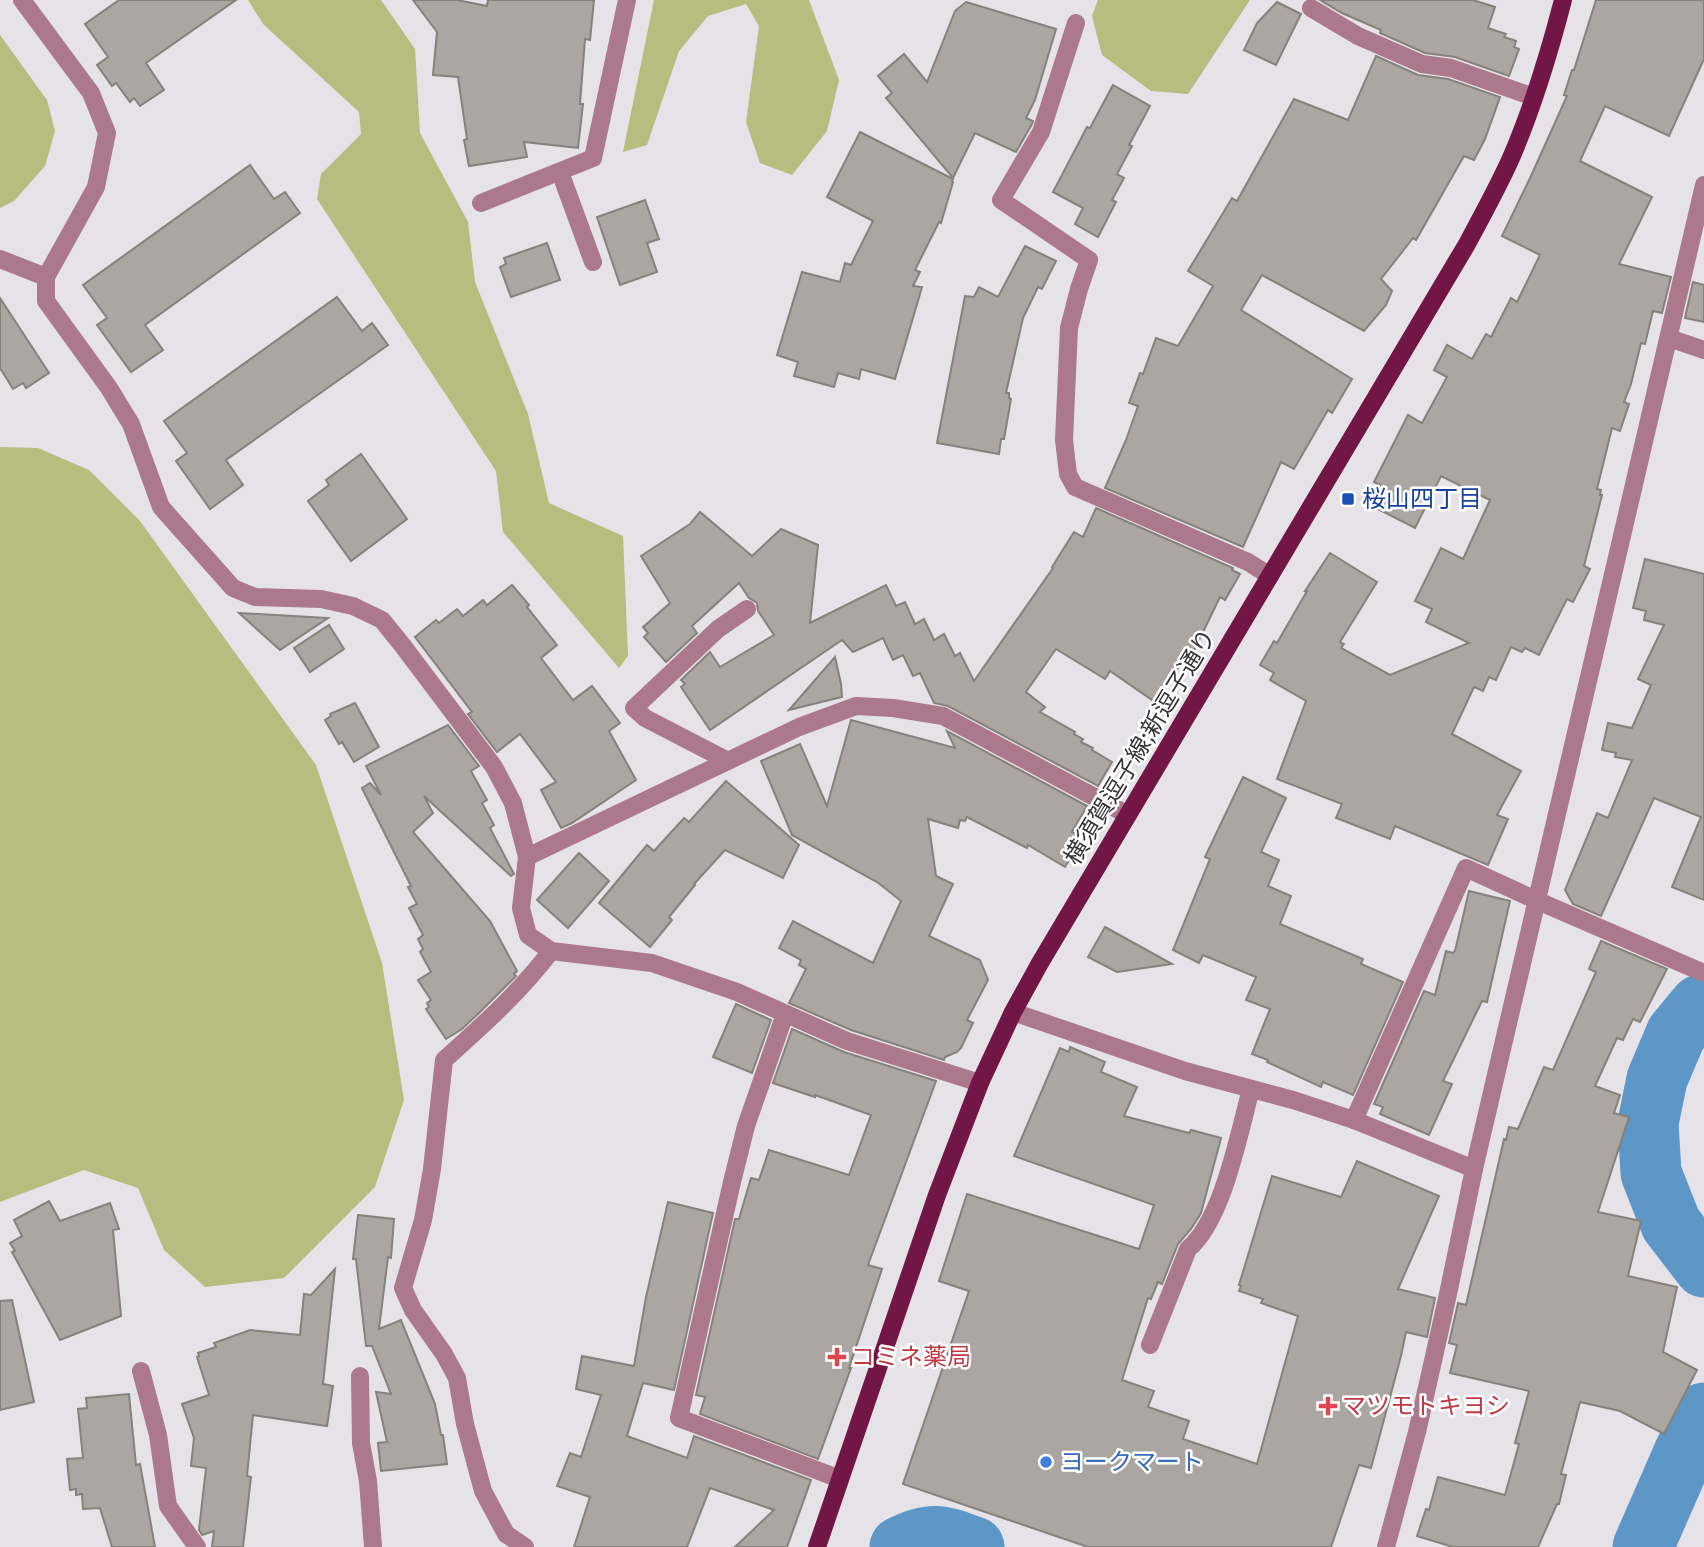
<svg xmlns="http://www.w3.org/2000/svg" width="1704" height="1547" viewBox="0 0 1704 1547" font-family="Commissioner,'Noto Sans JP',sans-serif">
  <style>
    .green { fill: #b5be7f }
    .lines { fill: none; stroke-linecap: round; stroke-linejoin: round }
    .river { stroke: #5c97c7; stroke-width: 61 }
    .building { fill: #aba6a1; stroke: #85817b; stroke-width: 2 }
    .minor { stroke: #ac788b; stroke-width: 18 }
    .major { stroke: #721645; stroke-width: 18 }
    .transit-dot { fill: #1a4fb4; stroke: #fff; stroke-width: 2.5 }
    .health-dot { fill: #e0444e; stroke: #fff; stroke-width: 2.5 }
    .shop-dot { fill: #3f7fe0; stroke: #fff; stroke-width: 2.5 }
    .labels { text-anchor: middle; stroke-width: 5; stroke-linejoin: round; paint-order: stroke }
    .transit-label { font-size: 24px; fill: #164399; stroke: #fff; text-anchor: start }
    .street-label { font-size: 24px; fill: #353336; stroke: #fff }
    .health-label { font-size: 24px; fill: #be3a42; stroke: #fff; text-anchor: start }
    .shop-label { font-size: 24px; fill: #366cbe; stroke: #fff; text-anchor: start }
  </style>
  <rect width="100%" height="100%" fill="#e5e2e8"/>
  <g class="green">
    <path d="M 248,0 L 381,0 L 415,49 L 420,133 L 468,222 L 475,282 L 528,414 L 549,503 L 623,536 L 628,656 L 619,668 L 503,532 L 496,471 L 317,199 L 321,174 L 361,134 L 359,112 L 263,24 Z"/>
    <path d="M 654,0 L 809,0 L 839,80 L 827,131 L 792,175 L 760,163 L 746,122 L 759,26 L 746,4 L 708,16 L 679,51 L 647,145 L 623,152 Z"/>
    <path d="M 1098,0 L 1250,0 L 1188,94 L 1151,91 L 1102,55 L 1092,16 Z"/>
    <path d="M 0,35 L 47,100 L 55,131 L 45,166 L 14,201 L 0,208 Z"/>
    <path d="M 0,447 L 38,448 L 89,470 L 140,521 L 316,765 L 382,963 L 404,1100 L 375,1187 L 284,1278 L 205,1287 L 164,1250 L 138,1188 L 84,1170 L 0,1202 Z"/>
  </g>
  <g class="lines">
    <g class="river">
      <path d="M 1704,1004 L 1700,1005 L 1676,1034 L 1657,1079 L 1648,1123 L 1651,1173 L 1671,1224 L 1704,1267"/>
      <path d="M 900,1547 C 932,1530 943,1536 974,1547"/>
      <path d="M 1643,1547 L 1684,1453 L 1704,1413"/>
    </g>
  </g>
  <g class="building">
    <path d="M 119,0 L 236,0 L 146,63 L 164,90 L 140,106 L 134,98 L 130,102 L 116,83 L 112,86 L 97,65 L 108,57 L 85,24 Z"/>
    <path d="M 413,0 L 457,0 L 487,6 L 488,0 L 594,0 L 590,40 L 585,39 L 580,104 L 583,104 L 578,148 L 524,142 L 527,157 L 469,166 L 464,140 L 467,139 L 458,77 L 433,75 L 437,32 Z"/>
    <path d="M 1320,0 L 1473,0 L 1495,7 L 1488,28 L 1506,34 L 1504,37 L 1516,41 L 1514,47 L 1519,49 L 1509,76 L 1455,57 L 1425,53 L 1380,33 L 1381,30 L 1342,13 Z"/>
    <path d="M 1596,0 L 1704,0 L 1704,59 L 1669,136 L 1605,106 L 1580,161 L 1652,197 L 1619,264 L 1671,277 L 1662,313 L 1653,311 L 1645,344 L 1641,343 L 1631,384 L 1624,402 L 1629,404 L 1620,431 L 1612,428 L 1597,489 L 1601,490 L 1600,495 L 1602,495 L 1584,566 L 1590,569 L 1573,602 L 1567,599 L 1539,655 L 1525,648 L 1522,652 L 1511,647 L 1496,680 L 1489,677 L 1483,691 L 1474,687 L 1452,734 L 1521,771 L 1497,815 L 1508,819 L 1488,865 L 1395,826 L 1390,839 L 1336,818 L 1342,804 L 1277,779 L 1306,701 L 1270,680 L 1274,673 L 1260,665 L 1274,641 L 1277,643 L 1307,591 L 1305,591 L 1330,553 L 1377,582 L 1340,642 L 1344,644 L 1341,648 L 1390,675 L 1469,643 L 1426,622 L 1432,609 L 1415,601 L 1441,548 L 1463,559 L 1490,500 L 1441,476 L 1415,528 L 1372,506 L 1382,486 L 1374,482 L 1408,415 L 1422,423 L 1447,377 L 1434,370 L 1447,345 L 1472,359 L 1486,334 L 1491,337 L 1511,298 L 1517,302 L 1540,255 L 1502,236 L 1531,176 L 1567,96 L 1564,95 L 1572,70 L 1574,70 Z"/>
    <path d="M 966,2 L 1056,29 L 1035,100 L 1026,118 L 1033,121 L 1032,124 L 1016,152 L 975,133 L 953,178 L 886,98 L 892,93 L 878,76 L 904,54 L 927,82 L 955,11 Z"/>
    <path d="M 1277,2 L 1301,14 L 1276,65 L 1244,50 L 1257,23 Z"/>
    <path d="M 1376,56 L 1418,75 L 1448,79 L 1500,97 L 1485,139 L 1474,160 L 1464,156 L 1416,240 L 1413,238 L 1381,279 L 1392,291 L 1386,305 L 1364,331 L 1262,275 L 1241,310 L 1352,379 L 1332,413 L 1328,410 L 1294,469 L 1281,462 L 1243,547 L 1105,488 L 1126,440 L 1138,406 L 1129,403 L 1140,373 L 1143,374 L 1156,338 L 1178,346 L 1213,286 L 1188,271 L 1232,198 L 1237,201 L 1294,99 L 1348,120 Z"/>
    <path d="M 1113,85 L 1150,106 L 1129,145 L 1132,146 L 1117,174 L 1124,178 L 1112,200 L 1116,202 L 1098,237 L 1075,224 L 1083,208 L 1053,192 L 1087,127 L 1090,128 Z"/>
    <path d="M 860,132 L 953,179 L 952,181 L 953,182 L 941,223 L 939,222 L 915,270 L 920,272 L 913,286 L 922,287 L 895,379 L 861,369 L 859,379 L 838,373 L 834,387 L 794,376 L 798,362 L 777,355 L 802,272 L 840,282 L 845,263 L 851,265 L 873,221 L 827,197 Z"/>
    <path d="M 250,165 L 274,199 L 285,192 L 300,213 L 145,325 L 163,350 L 131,372 L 97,325 L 107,318 L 83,285 Z"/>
    <path d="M 645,200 L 659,239 L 647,243 L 657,272 L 620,285 L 597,217 Z"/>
    <path d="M 547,243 L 560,280 L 511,297 L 500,267 L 506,264 L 504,258 Z"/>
    <path d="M 1025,246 L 1056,261 L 1042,289 L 1038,287 L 1023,318 L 1006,393 L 1009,393 L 1009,398 L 1011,399 L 1004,439 L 1001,439 L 999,454 L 937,443 L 965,296 L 974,297 L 979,287 L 998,297 Z"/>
    <path d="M 1693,282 L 1704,285 L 1704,322 L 1685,318 Z"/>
    <path d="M 337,297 L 362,331 L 372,323 L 388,345 L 226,460 L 243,485 L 210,509 L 176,461 L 187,453 L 164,421 Z"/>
    <path d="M 0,298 L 49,373 L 26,388 L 23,383 L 13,389 L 0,368 Z"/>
    <path d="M 361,454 L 407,519 L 351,561 L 308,501 L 329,485 L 326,480 Z"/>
    <path d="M 1096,508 L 1233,568 L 1232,570 L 1240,574 L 1225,600 L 1220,597 L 1187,665 L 1182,662 L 1155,702 L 1110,671 L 1105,679 L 1056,649 L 1026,692 L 1045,707 L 1040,712 L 1075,732 L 1074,734 L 1083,739 L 1081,742 L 1093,748 L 1092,750 L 1112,762 L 1098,786 L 948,706 L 934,703 L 920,673 L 913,676 L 903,655 L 893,660 L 883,638 L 853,652 L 842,640 L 710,730 L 681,687 L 685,684 L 681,680 L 710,652 L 720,667 L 774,635 L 758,611 L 757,603 L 749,598 L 739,583 L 692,626 L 697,633 L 666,662 L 644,637 L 648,633 L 643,627 L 670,603 L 641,556 L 690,524 L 700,512 L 752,556 L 781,529 L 818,545 L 810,623 L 886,585 L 896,606 L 905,602 L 915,624 L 924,619 L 934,640 L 944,634 L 955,656 L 960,653 L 974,681 L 1053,568 L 1052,567 L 1074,532 L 1083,537 Z"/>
    <path d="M 1645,559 L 1704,574 L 1704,900 L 1672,887 L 1701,817 L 1654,798 L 1601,916 L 1573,904 L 1565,890 L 1597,813 L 1608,818 L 1632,760 L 1615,757 L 1616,753 L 1602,750 L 1608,723 L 1632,728 L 1651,685 L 1638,679 L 1664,625 L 1644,620 L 1646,611 L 1633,608 Z"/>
    <path d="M 512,585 L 529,605 L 527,607 L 557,645 L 541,658 L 573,700 L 592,686 L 620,723 L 609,731 L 636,780 L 572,823 L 561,828 L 541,790 L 556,782 L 520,734 L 497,752 L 468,714 L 472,712 L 415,637 L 436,620 L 439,623 L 457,609 L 463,616 L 483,600 L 487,605 Z"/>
    <path d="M 239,613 L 328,618 L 280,650 Z"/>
    <path d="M 329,625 L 344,649 L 310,672 L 294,648 Z"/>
    <path d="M 835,657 L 841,684 L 842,697 L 789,710 Z"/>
    <path d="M 355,703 L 379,747 L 354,762 L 342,742 L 339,744 L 325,720 L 331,716 L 330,714 Z"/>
    <path d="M 851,720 L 955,748 L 947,731 L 1087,806 L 1072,832 L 1083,837 L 1065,867 L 1028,845 L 1027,848 L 967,817 L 965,821 L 960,820 L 958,828 L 928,819 L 936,876 L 953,884 L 929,936 L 980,960 L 988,980 L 967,1020 L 973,1023 L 961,1048 L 957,1052 L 945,1057 L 944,1060 L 851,1030 L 789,1003 L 806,969 L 799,965 L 801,960 L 779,948 L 793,921 L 873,963 L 901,901 L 877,882 L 792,835 L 761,761 L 800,744 L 827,806 Z"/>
    <path d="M 448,725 L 479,766 L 471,771 L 487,800 L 482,803 L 494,825 L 490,828 L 514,874 L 511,876 L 424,796 L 433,813 L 413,832 L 490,921 L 517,971 L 514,974 L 516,976 L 479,1013 L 462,1029 L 446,1039 L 426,1009 L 429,1007 L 427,1003 L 431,1000 L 418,980 L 431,972 L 420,952 L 423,949 L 418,939 L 423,935 L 409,908 L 417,904 L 408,887 L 411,886 L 362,788 L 370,783 L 381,795 L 366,766 Z"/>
    <path d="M 1243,777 L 1286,798 L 1261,852 L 1279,860 L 1268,886 L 1291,896 L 1280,924 L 1363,959 L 1361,964 L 1403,982 L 1353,1095 L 1323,1082 L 1321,1087 L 1267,1062 L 1268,1060 L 1252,1054 L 1270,1009 L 1246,1000 L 1256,977 L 1203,955 L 1199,963 L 1173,950 L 1210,859 L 1205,857 Z"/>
    <path d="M 726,781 L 799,845 L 783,878 L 725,850 L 694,884 L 695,885 L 669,917 L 672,920 L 650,947 L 599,903 L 647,845 L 654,851 L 684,818 L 689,822 Z"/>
    <path d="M 579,853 L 609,881 L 568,928 L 537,900 Z"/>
    <path d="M 1469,891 L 1510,901 L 1487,1002 L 1482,1001 L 1443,1081 L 1452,1084 L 1429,1135 L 1380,1114 L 1383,1107 L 1374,1104 L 1424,991 L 1435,995 L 1446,951 L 1453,953 L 1455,951 Z"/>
    <path d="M 1105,927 L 1172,964 L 1117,972 L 1088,957 Z"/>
    <path d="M 1601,941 L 1667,969 L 1640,1022 L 1633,1019 L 1623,1040 L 1617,1038 L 1595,1086 L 1620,1095 L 1614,1113 L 1629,1117 L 1598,1212 L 1641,1221 L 1628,1276 L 1677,1287 L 1663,1352 L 1697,1370 L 1664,1434 L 1620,1411 L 1580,1402 L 1561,1474 L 1566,1475 L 1559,1504 L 1557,1504 L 1538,1547 L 1453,1547 L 1417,1536 L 1426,1509 L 1429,1510 L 1438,1477 L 1505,1495 L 1519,1444 L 1515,1443 L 1529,1391 L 1450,1373 L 1457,1345 L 1449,1343 L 1458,1303 L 1466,1305 L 1504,1139 L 1506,1140 L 1509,1127 L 1518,1129 L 1544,1067 L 1553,1070 L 1596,972 L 1589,969 Z"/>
    <path d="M 736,1004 L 771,1020 L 752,1073 L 713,1057 Z"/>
    <path d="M 792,1029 L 844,1052 L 936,1081 L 868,1265 L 882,1269 L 849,1368 L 851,1368 L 818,1459 L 700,1414 L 705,1397 L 696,1395 L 735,1219 L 739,1219 L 751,1178 L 759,1180 L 769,1150 L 849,1175 L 871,1115 L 815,1095 L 815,1097 L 773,1083 Z"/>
    <path d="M 1070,1047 L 1105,1062 L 1101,1072 L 1137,1087 L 1124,1116 L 1189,1133 L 1191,1130 L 1221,1138 L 1201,1213 L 1191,1229 L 1178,1244 L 1162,1284 L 1158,1282 L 1151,1299 L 1148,1298 L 1122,1380 L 1154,1391 L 1148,1407 L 1189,1421 L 1183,1439 L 1257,1464 L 1298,1316 L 1261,1303 L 1263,1299 L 1239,1291 L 1241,1286 L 1239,1285 L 1272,1176 L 1341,1197 L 1357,1161 L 1439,1196 L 1398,1289 L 1435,1298 L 1427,1337 L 1406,1332 L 1401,1356 L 1371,1468 L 1359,1465 L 1331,1547 L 1088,1547 L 903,1484 L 969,1291 L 939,1281 L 967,1194 L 1139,1249 L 1154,1205 L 1014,1156 L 1060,1048 L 1069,1052 Z"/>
    <path d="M 49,1201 L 60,1221 L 110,1203 L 119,1229 L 113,1230 L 121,1316 L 60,1340 L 12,1252 L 15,1251 L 10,1243 L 22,1236 L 14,1220 Z"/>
    <path d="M 668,1202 L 713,1213 L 674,1390 L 643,1383 L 627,1436 L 687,1458 L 694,1436 L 811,1480 L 787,1547 L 735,1547 L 774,1510 L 710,1488 L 687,1547 L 574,1547 L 590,1497 L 557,1486 L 570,1453 L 581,1457 L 601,1395 L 576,1389 L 582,1356 L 634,1366 L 646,1297 Z"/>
    <path d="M 358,1215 L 394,1219 L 391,1258 L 388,1257 L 379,1329 L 401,1320 L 435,1404 L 441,1435 L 443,1435 L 447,1464 L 381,1471 L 378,1443 L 387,1442 L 376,1392 L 391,1394 L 372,1346 L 366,1346 L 356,1259 L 353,1259 Z"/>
    <path d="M 335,1269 L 323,1384 L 333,1386 L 327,1426 L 253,1415 L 247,1476 L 251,1477 L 243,1547 L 212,1547 L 214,1531 L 202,1535 L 199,1530 L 206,1468 L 191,1466 L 194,1438 L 182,1404 L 209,1395 L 197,1357 L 199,1356 L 198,1353 L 216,1347 L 214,1343 L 250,1330 L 300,1335 L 304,1294 L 311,1295 Z"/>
    <path d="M 12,1300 L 34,1402 L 0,1410 L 0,1301 Z"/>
    <path d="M 129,1394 L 136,1465 L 140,1464 L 155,1547 L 112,1547 L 100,1508 L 83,1509 L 82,1494 L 76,1495 L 76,1489 L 70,1490 L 67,1459 L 83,1458 L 78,1409 L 87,1408 L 86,1398 Z"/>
  </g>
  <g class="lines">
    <g class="minor">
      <path d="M 22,0 L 91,93 L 107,133 L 96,187 L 46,277 L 46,301 L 109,388 L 131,424 L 161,507 L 233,588 L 255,597 L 321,599 L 353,606 L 382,620 L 403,646 L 494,767 L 513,803 L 527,857 L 799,727 L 856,706 L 893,708 L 943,716 L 1128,815"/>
      <path d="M 1311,8 L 1358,36 L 1422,64 L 1451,68 L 1534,97"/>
      <path d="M 1076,23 L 1041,132 L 1001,200 L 1089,260 L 1079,289 L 1069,328 L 1064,440 L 1068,474 L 1075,487 L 1248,562 L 1270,576"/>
      <path d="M 560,172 L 593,262"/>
      <path d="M 481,203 L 593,158 L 627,0"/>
      <path d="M 0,259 L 46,277"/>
      <path d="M 1669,338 L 1704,350"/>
      <path d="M 728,761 L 645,718 L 634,708 L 718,629 L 747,609"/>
      <path d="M 527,857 L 521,908 L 528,935 L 551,951 L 652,963 L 737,992 L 847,1041 L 980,1083"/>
      <path d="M 1013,1012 L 1185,1071 L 1293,1100 L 1354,1120 L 1474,1169"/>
      <path d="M 785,1014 L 746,1126 L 732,1182 L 679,1418 L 840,1479"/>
      <path d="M 1354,1120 L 1466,868 L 1538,901 L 1704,973"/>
      <path d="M 1150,1345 L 1188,1249 C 1223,1220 1239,1133 1251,1089"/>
      <path d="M 141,1371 L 158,1435 L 168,1506 L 197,1547"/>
      <path d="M 360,1376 L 361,1443 L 368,1481 L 373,1547"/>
      <path d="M 525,1547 L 506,1534 L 483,1491 L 465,1424 L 457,1378 L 444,1354 L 413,1310 L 403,1288 L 423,1220 L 432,1169 L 444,1060 C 482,1026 520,992 551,951"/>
      <path d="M 1386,1547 L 1417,1432 L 1448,1294 L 1474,1169 L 1704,185"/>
    </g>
    <path class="major" d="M 817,1547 L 937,1195 L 980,1083 L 1013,1012 L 1040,963 L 1467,244 C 1482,216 1498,187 1511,158 C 1533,107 1549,54 1563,0"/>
  </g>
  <rect class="transit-dot" x="1341" y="492" width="14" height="14" rx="3.5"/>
  <g class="health-dot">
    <path d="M833.5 1346.5h7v7h7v7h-7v7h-7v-7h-7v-7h7z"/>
    <path d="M1324.5 1395.5h7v7h7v7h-7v7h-7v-7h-7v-7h7z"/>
  </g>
  <circle class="shop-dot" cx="1046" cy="1462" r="7"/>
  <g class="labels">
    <g class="transit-label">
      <text x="1362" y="507">桜山四丁目</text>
    </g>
    <g class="street-label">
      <text transform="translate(1140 747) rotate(-59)" y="8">横須賀逗子線;新逗子通り</text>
    </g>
    <g class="health-label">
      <text x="851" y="1365">コミネ薬局</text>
      <text x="1342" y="1414">マツモトキヨシ</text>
    </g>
    <g class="shop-label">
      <text x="1060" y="1470">ヨークマート</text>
    </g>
  </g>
</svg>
